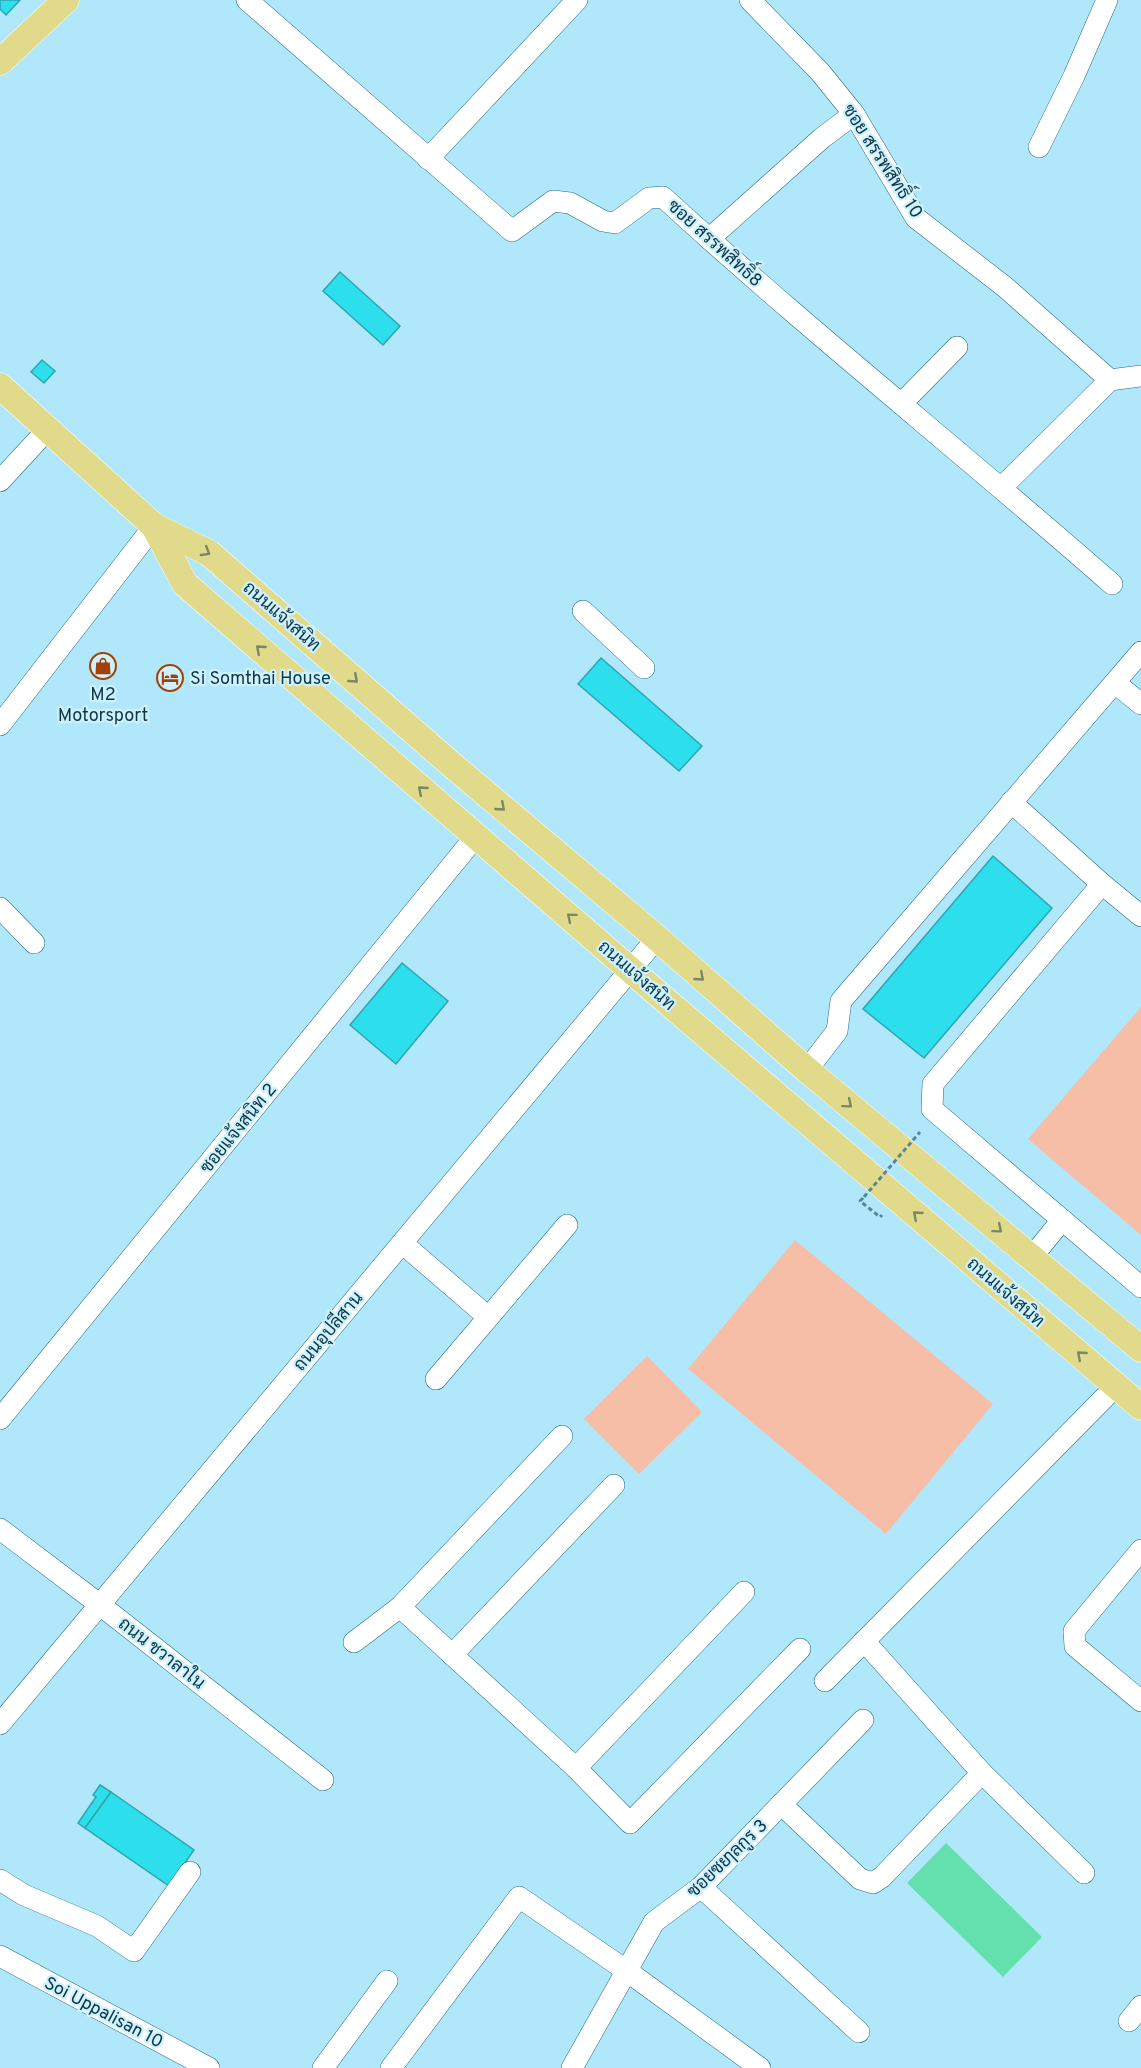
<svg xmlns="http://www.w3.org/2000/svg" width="1141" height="2068" viewBox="0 0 1141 2068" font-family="Overpass,Sarabun,sans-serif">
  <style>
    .green { fill: #f6bea7 }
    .water { fill: #64e0ad }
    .building { fill: #2ddeec; stroke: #2da5b0; stroke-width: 1.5 }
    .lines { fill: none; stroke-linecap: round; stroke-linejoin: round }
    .minor-casing { stroke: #216d86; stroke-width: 22 }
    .major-casing { stroke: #fff; stroke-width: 27 }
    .path { stroke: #578697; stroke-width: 3; stroke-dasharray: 4.5 3; stroke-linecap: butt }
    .minor { stroke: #fff; stroke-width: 21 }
    .major { stroke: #e2da8b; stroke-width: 26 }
    .path-bridge { stroke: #578697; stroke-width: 3; stroke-dasharray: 4.5 3; stroke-linecap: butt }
    .oneway { stroke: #788868 }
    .labels { text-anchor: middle; stroke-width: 4.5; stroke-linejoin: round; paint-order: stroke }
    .street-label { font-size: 18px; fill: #0d3745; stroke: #cef1ff }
    .poi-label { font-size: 18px; fill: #0d3745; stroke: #cef1ff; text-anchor: start }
  </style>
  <rect width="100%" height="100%" fill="#b1e7fb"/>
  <g class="green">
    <path d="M 1141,1007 L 1141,1235 L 1028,1139 Z"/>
    <path d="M 795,1240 L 993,1404 L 886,1534 L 688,1369 Z"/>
    <path d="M 647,1356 L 702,1412 L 639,1474 L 584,1419 Z"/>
  </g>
  <path class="water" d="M 946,1843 L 1042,1937 L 1003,1977 L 907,1883 Z"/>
  <g class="building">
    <path d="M 0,0 L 20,0 L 6,15 L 0,9 Z"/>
    <path d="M 340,272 L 400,326 L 383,345 L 323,291 Z"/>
    <path d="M 42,360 L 55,371 L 44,383 L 31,372 Z"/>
    <path d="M 601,658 L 702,746 L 679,771 L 578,684 Z"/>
    <path d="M 993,856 L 1052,908 L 924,1058 L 863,1009 Z"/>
    <path d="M 402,963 L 448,1001 L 396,1064 L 350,1025 Z"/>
    <path d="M 100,1785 L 111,1792 L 85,1828 L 78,1823 L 96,1797 L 93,1795 Z"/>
    <path d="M 111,1792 L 194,1850 L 169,1886 L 85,1828 Z"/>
  </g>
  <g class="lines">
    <defs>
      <g id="minor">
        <path d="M 247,0 L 512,231 L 553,201 L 570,203 L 603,221 L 615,223 L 649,198 L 663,197 C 808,330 963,453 1112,584"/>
        <path d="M 750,0 L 820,72 L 854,114 L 916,218 L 1005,287 L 1110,380"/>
        <path d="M 1039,147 L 1074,76 L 1107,0"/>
        <path d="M 428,159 L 577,0"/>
        <path d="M 709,239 L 822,138 L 854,114"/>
        <path d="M 901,404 L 957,347"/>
        <path d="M 0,481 L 48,429"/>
        <path d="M 1002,487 L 1110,380 L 1141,376"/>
        <path d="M 583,611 L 644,668"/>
        <path d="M 1115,683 L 1141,704"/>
        <path d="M 0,725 L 154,526"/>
        <path d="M 1011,802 L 1102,884 L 1141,916"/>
        <path d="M 1102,884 L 933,1084 L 932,1109 L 1141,1287"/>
        <path d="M 0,908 L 34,943"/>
        <path d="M 807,1070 L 837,1031 L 841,1001 L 1141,652"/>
        <path d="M 402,1243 L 487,1316"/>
        <path d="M 1032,1257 L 1062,1220"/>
        <path d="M 436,1379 L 567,1225"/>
        <path d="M 0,1419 L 476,836"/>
        <path d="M 0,1529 L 99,1604 L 323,1780"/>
        <path d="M 1141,1550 L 1074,1631 L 1075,1646 L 1141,1701"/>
        <path d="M 400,1607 L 576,1768 L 630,1823 L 800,1649"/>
        <path d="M 864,1641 L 982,1773 L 1084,1873"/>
        <path d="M 354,1642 L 400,1607 L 562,1436"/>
        <path d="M 452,1655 L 614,1485"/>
        <path d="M 825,1681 L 1116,1386"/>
        <path d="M 0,1724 L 657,938"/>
        <path d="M 576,1768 L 744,1592"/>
        <path d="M 781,1804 L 860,1879 L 873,1883 L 882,1877 L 982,1773"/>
        <path d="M 0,1880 L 24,1895 L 97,1926 L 134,1951 L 190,1872"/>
        <path d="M 701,1887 L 859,2032"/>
        <path d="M 0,1956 L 209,2068"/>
        <path d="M 1129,2021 L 1141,2006"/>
        <path d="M 323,2068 L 387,1981"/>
        <path d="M 391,2068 L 519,1897 L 627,1971 L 760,2068"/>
        <path d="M 572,2068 L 654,1922 L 701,1887 L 863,1720"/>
      </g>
      <g id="major">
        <path d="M 0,62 L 66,0"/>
        <path d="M 0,386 L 154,526 L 209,553 L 452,765 L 657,938 L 807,1070 L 1141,1349"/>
        <path d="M 154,526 L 185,584 L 664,999 L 1141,1407"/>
      </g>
    </defs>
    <use href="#minor" class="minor-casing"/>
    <use href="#major" class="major-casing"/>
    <path class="path" d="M 863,1198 L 860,1201 L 880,1217 L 882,1215"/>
    <use href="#minor" class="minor"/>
    <use href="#major" class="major"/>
    <path class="path-bridge" d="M 864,1197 L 920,1132"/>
  </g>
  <defs><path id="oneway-chevron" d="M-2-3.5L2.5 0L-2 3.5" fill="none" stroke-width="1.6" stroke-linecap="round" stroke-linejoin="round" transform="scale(1.5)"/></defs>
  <g class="oneway">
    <use href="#oneway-chevron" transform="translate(206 552) rotate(31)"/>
    <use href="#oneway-chevron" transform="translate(260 649) rotate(-139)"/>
    <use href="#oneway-chevron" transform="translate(354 679) rotate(41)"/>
    <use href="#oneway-chevron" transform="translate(422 790) rotate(-139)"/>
    <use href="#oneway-chevron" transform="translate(501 807) rotate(41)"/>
    <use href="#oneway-chevron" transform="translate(571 917) rotate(-140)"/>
    <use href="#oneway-chevron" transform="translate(700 977) rotate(41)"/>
    <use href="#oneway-chevron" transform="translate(848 1104) rotate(40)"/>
    <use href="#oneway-chevron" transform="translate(917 1215) rotate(-139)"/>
    <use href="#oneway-chevron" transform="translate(998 1229) rotate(40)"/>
    <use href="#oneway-chevron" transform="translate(1081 1355) rotate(-139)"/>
  </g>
  <defs>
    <symbol id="shop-ring" viewBox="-11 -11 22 22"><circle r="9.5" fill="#cef1ff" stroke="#a34105" stroke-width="1.5"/><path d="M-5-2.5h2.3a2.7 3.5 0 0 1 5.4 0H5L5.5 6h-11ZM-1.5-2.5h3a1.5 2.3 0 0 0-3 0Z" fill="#a34105"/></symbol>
    <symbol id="hotel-ring" viewBox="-11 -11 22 22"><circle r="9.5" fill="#cef1ff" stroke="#a34105" stroke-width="1.5"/><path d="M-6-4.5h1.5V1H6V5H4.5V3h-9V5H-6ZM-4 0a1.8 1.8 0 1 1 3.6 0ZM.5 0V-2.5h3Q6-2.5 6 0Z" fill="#a34105"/></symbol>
  </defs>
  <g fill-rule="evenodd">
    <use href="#shop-ring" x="88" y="651" width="30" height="30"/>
    <use href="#hotel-ring" x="155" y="663" width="30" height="30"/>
  </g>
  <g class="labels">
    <g class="street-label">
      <text transform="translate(883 161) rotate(57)" y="6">ซอย สรรพสิทธิ์ 10</text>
      <text transform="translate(715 243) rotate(42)" y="6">ซอย สรรพสิทธิ์8</text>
      <text transform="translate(282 616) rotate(41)" y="6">ถนนแจ้งสนิท</text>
      <text transform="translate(637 975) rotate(41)" y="6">ถนนแจ้งสนิท</text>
      <text transform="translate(238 1128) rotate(-51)" y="6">ซอยแจ้งสนิท 2</text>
      <text transform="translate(1006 1292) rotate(41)" y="6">ถนนแจ้งสนิท</text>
      <text transform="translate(328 1331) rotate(-50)" y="6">ถนนอุปลีสาน</text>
      <text transform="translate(162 1653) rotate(38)" y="6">ถนน ชวาลาใน</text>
      <text transform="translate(727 1858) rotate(-44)" y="6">ซอยซยๅลกูร 3</text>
      <text transform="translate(104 2012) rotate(28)" y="6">Soi Uppalisan 10</text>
    </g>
    <g class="poi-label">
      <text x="190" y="684">Si Somthai House</text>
      <text x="103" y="700" text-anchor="middle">M2<tspan x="103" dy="21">Motorsport</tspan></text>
    </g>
  </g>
</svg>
